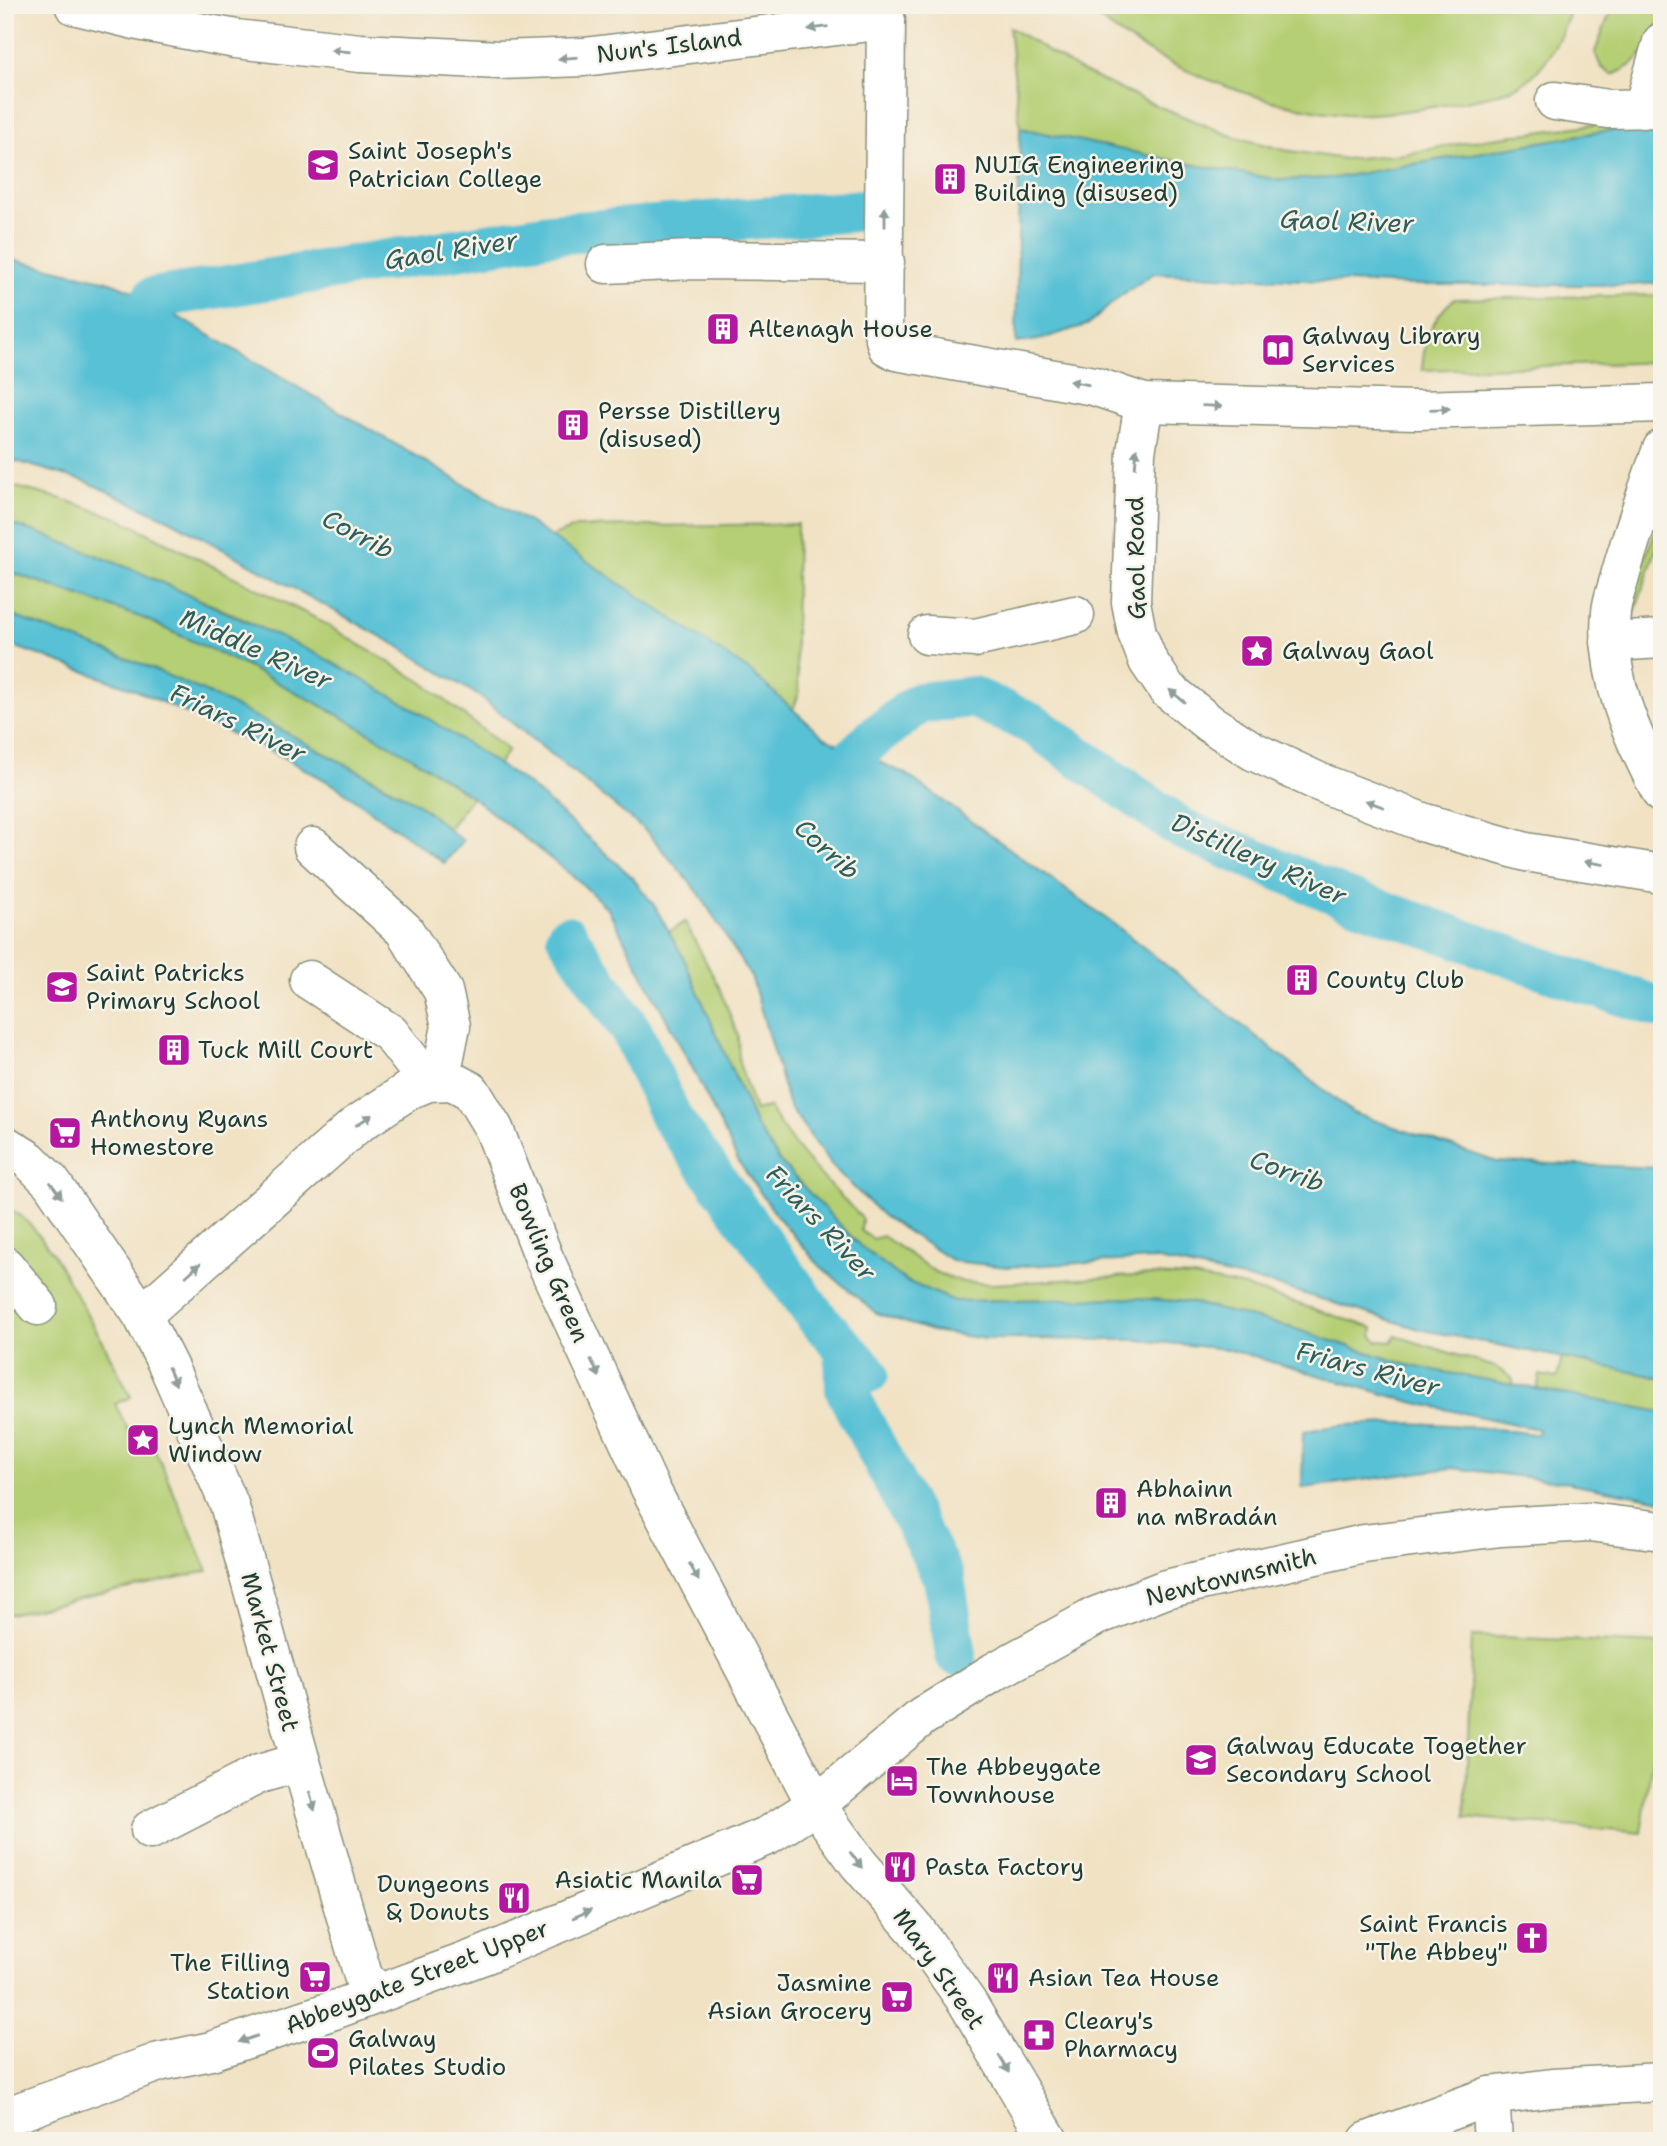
<svg xmlns="http://www.w3.org/2000/svg" width="1667" height="2146" viewBox="0 0 1667 2146" font-family="'Shantell Sans',sans-serif">
  <style>
    .green { fill: #b5cf74; stroke: #6a8654; stroke-width: 2 }
    .water { fill: #58c1d5; stroke: #3c7f84; stroke-width: 2 }
    .lines { fill: none; stroke-linecap: round; stroke-linejoin: round }
    .canal { stroke: #58c1d5; stroke-width: 42 }
    .minor-casing { stroke: #88907c; stroke-width: 41 }
    .major-casing { stroke: #88907c; stroke-width: 41 }
    .minor { stroke: #fff; stroke-width: 38 }
    .major { stroke: #fff; stroke-width: 38 }
    .oneway { fill: #8f9e9a }
    .labels { text-anchor: middle; stroke-width: 5; stroke-linejoin: round; paint-order: stroke }
    .street-label { font-size: 24px; fill: #1f3d34; stroke: #f7f3e8 }
    .poi-label { font-size: 24px; fill: #1f3d34; stroke: #f7f3e8; text-anchor: start }
    .water-label { font-size: 26px; font-style: italic; fill: #2d5e5c; stroke: #f7f3e8 }
  </style>
  <rect width="100%" height="100%" fill="#f7f3e8"/>
  <filter id="ink" filterUnits="userSpaceOnUse"><feTurbulence type="fractalNoise" baseFrequency=".0143" numOctaves="2"/><feDisplacementMap in="SourceGraphic" scale="14" xChannelSelector="R" yChannelSelector="G"/><feConvolveMatrix kernelMatrix="1 2 1 2 8 2 1 2 1" color-interpolation-filters="sRGB"/></filter>
  <filter id="wash" filterUnits="userSpaceOnUse"><feTurbulence type="fractalNoise" baseFrequency=".00686" numOctaves="4" result="noise"/><feDisplacementMap in="SourceGraphic" scale="28" xChannelSelector="R" yChannelSelector="G"/><feGaussianBlur stdDeviation="1.57" result="paint"/><feColorMatrix in="noise" values="0 0 0 0 0 0 0 0 0 0 0 0 0 0 0 0 0 1.4 0 .05"/><feComposite in="paint" operator="in"/></filter>
  <g filter="url(#wash)">
    <rect width="100%" height="100%" fill="#f1e2c4"/>
    <g class="green">
      <path d="M 1084,5 L 1573,5 C 1563,31 1552,59 1530,78 C 1514,93 1472,100 1450,104 C 1417,110 1379,116 1345,114 C 1262,107 1144,63 1084,5 Z"/>
      <path d="M 1613,5 L 1662,5 C 1662,34 1640,65 1612,75 L 1601,67 L 1595,52 Z"/>
      <path d="M 1009,27 L 1081,71 L 1148,102 L 1229,135 L 1284,150 L 1345,159 L 1404,154 L 1485,139 L 1629,120 L 1662,127 L 1604,131 L 1334,178 L 1280,180 L 1189,164 L 1020,128 Z"/>
      <path d="M 1662,295 L 1662,362 L 1422,370 C 1424,339 1431,319 1454,299 Z"/>
      <path d="M 5,484 L 62,499 L 118,518 L 315,618 L 422,682 L 508,750 L 498,765 L 411,707 L 239,617 L 134,570 L 36,532 L 5,522 Z"/>
      <path d="M 1662,516 L 1662,532 L 1632,620 C 1630,585 1649,548 1662,516 Z"/>
      <path d="M 797,524 L 795,641 L 799,693 L 793,710 L 551,537 L 576,527 Z"/>
      <path d="M 5,570 L 143,618 L 246,666 L 324,707 L 413,758 L 472,797 L 448,829 L 417,803 L 382,783 L 203,691 L 139,664 L 5,613 Z"/>
      <path d="M 685,922 L 720,989 L 738,1036 L 739,1063 L 755,1111 L 769,1107 C 795,1152 826,1181 862,1218 L 861,1231 L 873,1239 L 883,1236 L 935,1272 L 963,1282 L 994,1284 L 1151,1275 L 1193,1277 L 1245,1287 L 1373,1328 L 1372,1335 L 1377,1341 L 1392,1342 L 1396,1336 L 1495,1367 L 1512,1378 L 1515,1387 L 1411,1366 L 1292,1328 L 1189,1302 L 1135,1298 L 955,1301 L 906,1281 L 860,1246 L 780,1162 L 756,1126 L 684,959 L 669,932 Z"/>
      <path d="M 5,1207 L 20,1215 L 34,1229 L 53,1254 L 103,1342 L 131,1397 L 115,1404 L 140,1454 L 154,1447 L 208,1571 L 5,1615 Z"/>
      <path d="M 1562,1358 L 1662,1378 L 1662,1412 L 1537,1390 L 1540,1375 L 1557,1378 Z"/>
      <path d="M 1472,1636 L 1662,1644 L 1662,1695 L 1641,1833 L 1465,1817 Z"/>
    </g>
    <g class="water">
      <path d="M 1662,127 L 1662,283 L 1629,285 L 1410,285 L 1154,273 L 1119,297 L 1089,324 L 1038,340 L 1016,343 L 1020,128 L 1189,164 L 1280,180 L 1334,178 L 1604,131 Z"/>
      <path d="M 5,258 L 108,281 L 137,293 L 532,524 L 751,672 L 825,738 L 906,774 L 1119,928 L 1353,1113 L 1497,1162 L 1662,1168 L 1662,1378 L 1419,1329 L 1275,1285 L 1154,1259 L 1007,1267 L 953,1261 L 883,1216 L 833,1167 L 789,1106 L 752,979 L 699,893 L 647,832 L 479,696 L 393,643 L 172,521 L 85,481 L 5,458 Z"/>
      <path d="M 5,522 L 36,532 L 134,570 L 319,655 L 411,707 L 529,785 L 631,876 L 654,905 L 684,959 L 756,1126 L 780,1162 L 860,1246 L 906,1281 L 955,1301 L 1135,1298 L 1189,1302 L 1292,1328 L 1411,1366 L 1662,1412 L 1662,1500 L 1558,1481 L 1452,1468 L 1302,1488 L 1303,1432 C 1325,1426 1345,1425 1367,1424 C 1424,1421 1478,1426 1534,1434 L 1537,1434 L 1538,1429 L 1416,1403 L 1226,1349 L 1139,1340 L 986,1339 L 932,1331 L 876,1313 L 819,1265 L 776,1215 L 738,1161 L 693,1069 L 608,909 L 579,881 L 472,797 L 413,758 L 324,707 L 246,666 L 143,618 L 5,570 Z"/>
      <path d="M 5,613 L 139,663 L 203,691 L 276,727 L 417,803 L 463,841 L 444,863 L 336,786 L 281,756 L 131,688 L 5,643 Z"/>
    </g>
    <g class="lines">
      <g class="canal">
        <path d="M 132,355 L 153,298 L 550,234 L 866,210"/>
        <path d="M 817,793 L 871,740 L 919,703 L 973,697 L 1032,724 L 1182,829 L 1346,898 L 1573,979 L 1662,1008"/>
        <path d="M 567,936 L 632,1032 L 672,1119 L 817,1318 L 868,1373"/>
        <path d="M 845,1348 L 846,1390 L 944,1578 L 956,1655"/>
      </g>
    </g>
  </g>
  <g filter="url(#ink)">
    <g class="lines">
      <defs>
        <g id="minor">
          <path d="M 74,5 L 139,21 L 236,39 L 360,53 L 500,60 L 584,57 L 886,20 L 883,332 L 887,346 L 896,351 L 1094,386 L 1144,403 L 1416,410 L 1662,403"/>
          <path d="M 1555,101 L 1608,109 L 1662,108"/>
          <path d="M 1643,109 L 1662,42"/>
          <path d="M 606,264 L 692,260 L 885,262"/>
          <path d="M 1144,403 L 1136,452 L 1131,602 L 1137,633 L 1148,661 L 1167,689 L 1209,723 L 1253,751 L 1319,782 L 1425,823 L 1526,852 L 1662,874"/>
          <path d="M 1662,449 C 1647,491 1632,533 1620,576 C 1617,588 1612,600 1611,612 C 1605,678 1632,737 1662,794"/>
          <path d="M 927,635 L 975,638 L 1075,615"/>
          <path d="M 1610,642 L 1662,639"/>
          <path d="M 313,847 L 404,930 L 443,991 L 451,1026 L 440,1081"/>
          <path d="M 309,980 L 390,1033 L 428,1082"/>
          <path d="M 5,1145 L 29,1160 L 51,1182 L 142,1315 L 169,1368 L 229,1504 L 301,1762 L 364,1979 L 373,1987 L 382,1992"/>
          <path d="M 5,1266 L 38,1306"/>
          <path d="M 142,1315 L 355,1126 L 409,1090 L 428,1082 L 452,1081 L 471,1091 L 494,1129 L 544,1258 L 650,1488 L 816,1805 L 858,1863 L 916,1930 L 967,2002 L 1049,2141"/>
          <path d="M 150,1830 L 259,1774 L 301,1762"/>
          <path d="M 1490,2096 L 1493,2141"/>
          <path d="M 5,2117 L 159,2062 L 211,2051 L 334,2010 L 484,1955 L 769,1835 L 816,1805 L 922,1717 L 994,1672 L 1096,1616 L 1166,1589 L 1364,1544 L 1501,1527 L 1589,1522 L 1662,1531"/>
        </g>
        <path id="major" d="M 1368,2141 L 1490,2096 L 1552,2088 L 1662,2082"/>
      </defs>
      <use href="#minor" class="minor-casing"/>
      <use href="#major" class="major-casing"/>
      <use href="#minor" class="minor"/>
      <use href="#major" class="major"/>
    </g>
    <defs><path id="oneway-solid" d="M-6-.8H1V-3.2L6.5 0L1 3.2V.8H-6Z" transform="scale(1.75)"/></defs>
    <g class="oneway">
      <use href="#oneway-solid" transform="translate(818 28) rotate(173)"/>
      <use href="#oneway-solid" transform="translate(341 51) rotate(-175)"/>
      <use href="#oneway-solid" transform="translate(568 58) rotate(175)"/>
      <use href="#oneway-solid" transform="translate(885 217) rotate(-90)"/>
      <use href="#oneway-solid" transform="translate(1079 383) rotate(-170)"/>
      <use href="#oneway-solid" transform="translate(1212 406) rotate(2)"/>
      <use href="#oneway-solid" transform="translate(1440 409) rotate(-2)"/>
      <use href="#oneway-solid" transform="translate(1136 458) rotate(-85)"/>
      <use href="#oneway-solid" transform="translate(1177 696) rotate(-141)"/>
      <use href="#oneway-solid" transform="translate(1375 804) rotate(-159)"/>
      <use href="#oneway-solid" transform="translate(1594 863) rotate(-171)"/>
      <use href="#oneway-solid" transform="translate(364 1120) rotate(-34)"/>
      <use href="#oneway-solid" transform="translate(56 1190) rotate(54)"/>
      <use href="#oneway-solid" transform="translate(193 1270) rotate(-42)"/>
      <use href="#oneway-solid" transform="translate(595 1368) rotate(65)"/>
      <use href="#oneway-solid" transform="translate(172 1376) rotate(66)"/>
      <use href="#oneway-solid" transform="translate(694 1572) rotate(62)"/>
      <use href="#oneway-solid" transform="translate(312 1801) rotate(74)"/>
      <use href="#oneway-solid" transform="translate(856 1860) rotate(53)"/>
      <use href="#oneway-solid" transform="translate(582 1914) rotate(-23)"/>
      <use href="#oneway-solid" transform="translate(248 2039) rotate(161)"/>
      <use href="#oneway-solid" transform="translate(1004 2064) rotate(59)"/>
    </g>
  </g>
  <defs>
    <symbol id="school-square" viewBox="-11 -11 22 22"><rect x="-9" y="-9" width="18" height="18" rx="4" fill="#b5179e" stroke="#f7f3e8"/><path d="M0-5L7-2L0 1L-7-2ZM-4 1L0 2.5L4 1V4Q0 6-4 4Z" fill="#fff"/></symbol>
    <symbol id="building-square" viewBox="-11 -11 22 22"><rect x="-9" y="-9" width="18" height="18" rx="4" fill="#b5179e" stroke="#f7f3e8"/><path d="M-4-6H4V6H1V3H-1V6H-4ZM-2.5-4.3h1.7v1.8h-1.7ZM.8-4.3h1.7v1.8H.8ZM-2.5-1h1.7V.8h-1.7ZM.8-1h1.7V.8H.8Z" fill="#fff"/></symbol>
    <symbol id="library-square" viewBox="-11 -11 22 22"><rect x="-9" y="-9" width="18" height="18" rx="4" fill="#b5179e" stroke="#f7f3e8"/><path d="M-6-4Q-3-5.5-.7-3.5V5Q-3 3-6 4ZM6-4Q3-5.5 .7-3.5V5Q3 3 6 4Z" fill="#fff"/></symbol>
    <symbol id="sight-square" viewBox="-11 -11 22 22"><rect x="-9" y="-9" width="18" height="18" rx="4" fill="#b5179e" stroke="#f7f3e8"/><path d="M0-6L1.8-2.2L6-1.7L2.9 1.2L3.7 5.4L0 3.3L-3.7 5.4L-2.9 1.2L-6-1.7L-1.8-2.2Z" fill="#fff"/></symbol>
    <symbol id="supermarket-square" viewBox="-11 -11 22 22"><rect x="-9" y="-9" width="18" height="18" rx="4" fill="#b5179e" stroke="#f7f3e8"/><path d="M-6-5.5h2.5l.6 2H6L4.5 2H-2.5L-4.4-4H-6ZM-1.5 3.2a1.3 1.3 0 1 0 .1 0ZM3 3.2a1.3 1.3 0 1 0 .1 0Z" fill="#fff"/></symbol>
    <symbol id="hotel-square" viewBox="-11 -11 22 22"><rect x="-9" y="-9" width="18" height="18" rx="4" fill="#b5179e" stroke="#f7f3e8"/><path d="M-6-4.5h1.5V1H6V5H4.5V3h-9V5H-6ZM-4 0a1.8 1.8 0 1 1 3.6 0ZM.5 0V-2.5h3Q6-2.5 6 0Z" fill="#fff"/></symbol>
    <symbol id="restaurant-square" viewBox="-11 -11 22 22"><rect x="-9" y="-9" width="18" height="18" rx="4" fill="#b5179e" stroke="#f7f3e8"/><path d="M-5-6h1v4h1v-4h1v4h1v-4h1v5L-1.5 .5V6h-2V.5L-5-1ZM5-6V6H3V1.5H1.5Q1.5-4 5-6Z" fill="#fff"/></symbol>
    <symbol id="church-square" viewBox="-11 -11 22 22"><rect x="-9" y="-9" width="18" height="18" rx="4" fill="#b5179e" stroke="#f7f3e8"/><path d="M-1.2-6h2.4v3.5h3.3v2.4h-3.3V6h-2.4V-.1h-3.3v-2.4h3.3Z" fill="#fff"/></symbol>
    <symbol id="pharmacy-square" viewBox="-11 -11 22 22"><rect x="-9" y="-9" width="18" height="18" rx="4" fill="#b5179e" stroke="#f7f3e8"/><path d="M-2-6h4v4h4v4h-4v4h-4v-4h-4v-4h4Z" fill="#fff"/></symbol>
    <symbol id="stadium-square" viewBox="-11 -11 22 22"><rect x="-9" y="-9" width="18" height="18" rx="4" fill="#b5179e" stroke="#f7f3e8"/><path d="M0-5a6.5 5 0 1 0 0 10a6.5 5 0 1 0 0-10ZM-3.5-1.8h7v3.6h-7Z" fill="#fff"/></symbol>
  </defs>
  <g fill-rule="evenodd">
    <use href="#school-square" x="304" y="146" width="38" height="38"/>
    <use href="#building-square" x="931" y="160" width="38" height="38"/>
    <use href="#building-square" x="704" y="310" width="38" height="38"/>
    <use href="#library-square" x="1259" y="331" width="38" height="38"/>
    <use href="#building-square" x="554" y="406" width="38" height="38"/>
    <use href="#sight-square" x="1238" y="632" width="38" height="38"/>
    <use href="#building-square" x="1283" y="961" width="38" height="38"/>
    <use href="#school-square" x="43" y="968" width="38" height="38"/>
    <use href="#building-square" x="155" y="1031" width="38" height="38"/>
    <use href="#supermarket-square" x="46" y="1114" width="38" height="38"/>
    <use href="#sight-square" x="124" y="1421" width="38" height="38"/>
    <use href="#building-square" x="1092" y="1484" width="38" height="38"/>
    <use href="#school-square" x="1182" y="1741" width="38" height="38"/>
    <use href="#hotel-square" x="883" y="1762" width="38" height="38"/>
    <use href="#restaurant-square" x="881" y="1848" width="38" height="38"/>
    <use href="#supermarket-square" x="728" y="1861" width="38" height="38"/>
    <use href="#restaurant-square" x="495" y="1879" width="38" height="38"/>
    <use href="#church-square" x="1513" y="1919" width="38" height="38"/>
    <use href="#supermarket-square" x="296" y="1958" width="38" height="38"/>
    <use href="#restaurant-square" x="984" y="1959" width="38" height="38"/>
    <use href="#supermarket-square" x="878" y="1978" width="38" height="38"/>
    <use href="#pharmacy-square" x="1020" y="2016" width="38" height="38"/>
    <use href="#stadium-square" x="304" y="2034" width="38" height="38"/>
  </g>
  <g class="labels">
    <g class="street-label">
      <text transform="translate(669 46) rotate(-7)" y="8">Nun's Island</text>
      <text transform="translate(1136 558) rotate(-91)" y="8">Gaol Road</text>
      <text transform="translate(549 1263) rotate(67)" y="8">Bowling Green</text>
      <text transform="translate(1231 1577) rotate(-14)" y="8">Newtownsmith</text>
      <text transform="translate(270 1652) rotate(75)" y="8">Market Street</text>
      <text transform="translate(939 1969) rotate(55)" y="8">Mary Street</text>
      <text transform="translate(417 1977) rotate(-21)" y="8">Abbeygate Street Upper</text>
    </g>
    <g class="poi-label">
      <text x="348" y="159">Saint Joseph's<tspan x="348" dy="28">Patrician College</tspan></text>
      <text x="974" y="173">NUIG Engineering<tspan x="974" dy="28">Building (disused)</tspan></text>
      <text x="748" y="337">Altenagh House</text>
      <text x="1302" y="344">Galway Library<tspan x="1302" dy="28">Services</tspan></text>
      <text x="598" y="419">Persse Distillery<tspan x="598" dy="28">(disused)</tspan></text>
      <text x="1282" y="659">Galway Gaol</text>
      <text x="86" y="981">Saint Patricks<tspan x="86" dy="28">Primary School</tspan></text>
      <text x="1326" y="988">County Club</text>
      <text x="198" y="1058">Tuck Mill Court</text>
      <text x="90" y="1127">Anthony Ryans<tspan x="90" dy="28">Homestore</tspan></text>
      <text x="168" y="1434">Lynch Memorial<tspan x="168" dy="28">Window</tspan></text>
      <text x="1136" y="1497">Abhainn<tspan x="1136" dy="28">na mBradán</tspan></text>
      <text x="1226" y="1754">Galway Educate Together<tspan x="1226" dy="28">Secondary School</tspan></text>
      <text x="926" y="1775">The Abbeygate<tspan x="926" dy="28">Townhouse</tspan></text>
      <text x="925" y="1875">Pasta Factory</text>
      <text x="722" y="1888" text-anchor="end">Asiatic Manila</text>
      <text x="490" y="1892" text-anchor="end">Dungeons<tspan x="490" dy="28">&amp; Donuts</tspan></text>
      <text x="1508" y="1932" text-anchor="end">Saint Francis<tspan x="1508" dy="28">"The Abbey"</tspan></text>
      <text x="290" y="1971" text-anchor="end">The Filling<tspan x="290" dy="28">Station</tspan></text>
      <text x="1028" y="1986">Asian Tea House</text>
      <text x="872" y="1991" text-anchor="end">Jasmine<tspan x="872" dy="28">Asian Grocery</tspan></text>
      <text x="1064" y="2029">Cleary's<tspan x="1064" dy="28">Pharmacy</tspan></text>
      <text x="348" y="2047">Galway<tspan x="348" dy="28">Pilates Studio</tspan></text>
    </g>
    <g class="water-label">
      <text transform="translate(1347 221) rotate(2)" y="9">Gaol River</text>
      <text transform="translate(451 250) rotate(-9)" y="9">Gaol River</text>
      <text transform="translate(358 534) rotate(28)" y="9">Corrib</text>
      <text transform="translate(256 649) rotate(24)" y="9">Middle River</text>
      <text transform="translate(238 723) rotate(26)" y="9">Friars River</text>
      <text transform="translate(827 849) rotate(42)" y="9">Corrib</text>
      <text transform="translate(1259 859) rotate(24)" y="9">Distillery River</text>
      <text transform="translate(1287 1171) rotate(20)" y="9">Corrib</text>
      <text transform="translate(821 1223) rotate(47)" y="9">Friars River</text>
      <text transform="translate(1368 1369) rotate(15)" y="9">Friars River</text>
    </g>
  </g>
  <rect width="1667" height="2146" fill="none" stroke="#f7f3e8" stroke-width="28"/>
</svg>
